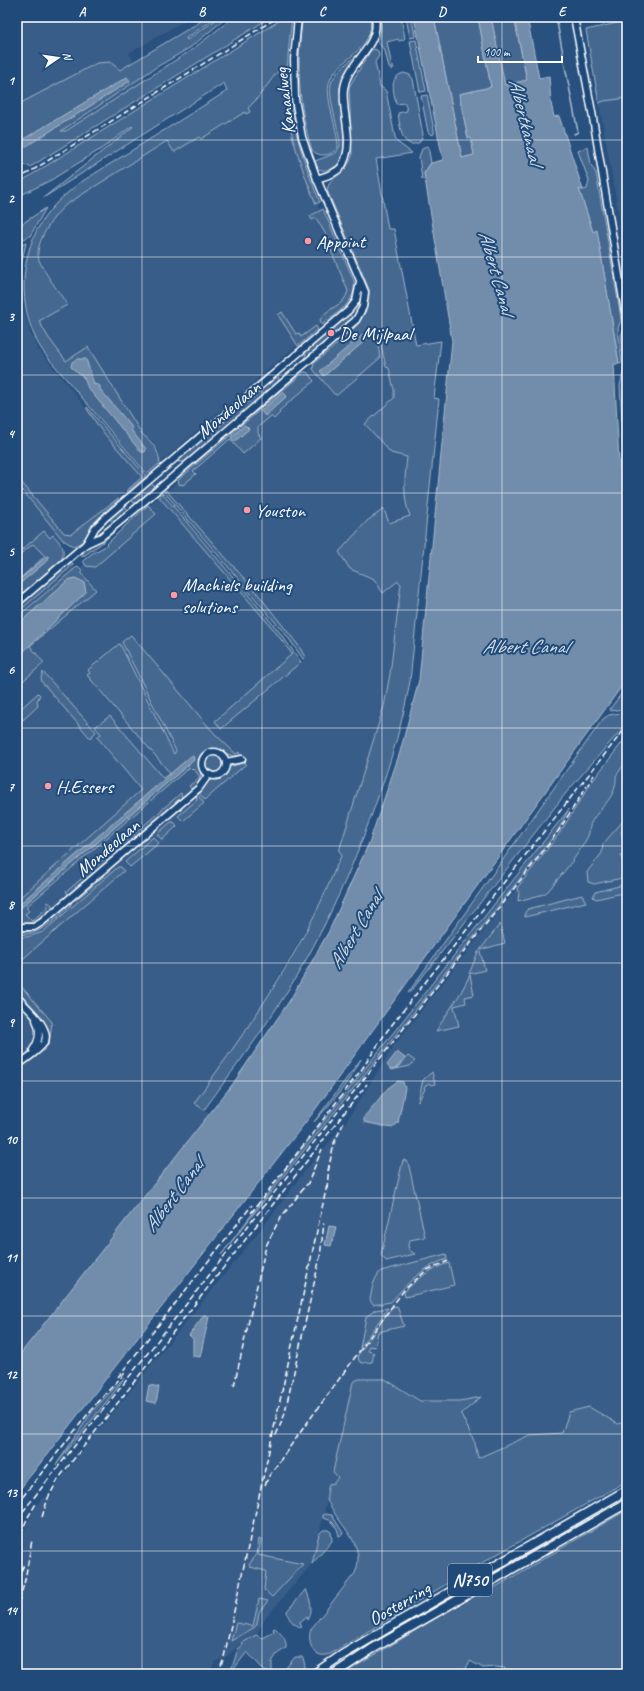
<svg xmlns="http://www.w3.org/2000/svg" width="644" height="1691" viewBox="0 0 644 1691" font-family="Caveat,sans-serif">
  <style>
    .built { fill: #375d88 }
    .green { fill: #446890; stroke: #a2b4c8 }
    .water { fill: #718dab; stroke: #aabbcd }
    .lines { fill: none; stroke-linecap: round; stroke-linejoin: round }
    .stream { stroke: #aabbcd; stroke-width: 1.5 }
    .minor-casing { stroke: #fff; stroke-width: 9 }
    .major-casing { stroke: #fff; stroke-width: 11 }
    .minor { stroke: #1f4a7a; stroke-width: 6 }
    .major { stroke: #1f4a7a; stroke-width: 8 }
    .rail { stroke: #fff; stroke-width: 1.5; stroke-dasharray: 6 3; stroke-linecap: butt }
    .grid { fill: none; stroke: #fff; stroke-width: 1; stroke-opacity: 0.55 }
    .poi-dot { fill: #ff9aa2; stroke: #1f4a7a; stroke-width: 1.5 }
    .labels { text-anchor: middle; stroke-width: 4; stroke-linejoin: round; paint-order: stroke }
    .shield { fill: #1f4a7a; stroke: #bcc9d7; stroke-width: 1 }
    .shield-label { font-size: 18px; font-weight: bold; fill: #fff }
    .street-label { font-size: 19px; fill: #fff; stroke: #1f4a7a }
    .poi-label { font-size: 19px; fill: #fff; stroke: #1f4a7a; text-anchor: start }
    .water-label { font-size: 20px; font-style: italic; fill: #d4dde6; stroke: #1f4a7a }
    .neatline { fill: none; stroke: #fff; stroke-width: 1.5 }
    .grid-label { font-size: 13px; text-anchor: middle; font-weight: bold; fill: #fff }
  </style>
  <rect width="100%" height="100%" fill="#28517f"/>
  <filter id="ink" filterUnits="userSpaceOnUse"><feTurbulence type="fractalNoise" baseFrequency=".025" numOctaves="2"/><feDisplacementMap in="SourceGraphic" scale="8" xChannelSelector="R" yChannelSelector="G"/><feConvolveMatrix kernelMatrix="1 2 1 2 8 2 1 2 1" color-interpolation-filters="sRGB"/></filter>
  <g filter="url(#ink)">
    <g class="built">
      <path d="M 17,17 L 191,17 L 129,53 L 146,82 L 17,163 Z"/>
      <path d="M 627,21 L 627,260 L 586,30 Z"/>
      <path d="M 281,67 L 283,96 L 290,128 L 302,169 L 350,281 L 351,289 L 347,302 L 160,463 L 159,451 L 154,443 L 142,434 L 88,347 L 66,361 L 48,337 L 39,320 L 67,305 L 39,259 L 38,250 L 47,228 L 58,210 L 67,204 L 167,141 L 174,151 L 199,137 L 201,139 L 245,111 L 256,100 Z"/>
      <path d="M 21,264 L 21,301 L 30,332 L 38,349 L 87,409 L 101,430 L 142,477 L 101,512 L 71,534 L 64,533 L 17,478 L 17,265 Z"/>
      <path d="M 367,320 L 379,335 L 389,368 L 394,390 L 394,398 L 365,424 L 407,457 L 404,483 L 410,516 L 389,523 L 384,509 L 350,569 L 374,579 L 383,593 L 398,581 L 401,584 L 390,674 L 384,706 L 339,850 L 342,854 L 317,910 L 266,998 L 246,1031 L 194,1103 L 209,1114 L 17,1358 L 17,484 L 63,540 L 56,545 L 76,571 L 110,545 L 122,529 L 159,497 L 273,629 L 300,664 L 305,657 L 299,646 L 287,630 L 257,593 L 167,491 Z"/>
      <path d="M 627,760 L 627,1421 L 618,1424 L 589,1407 L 562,1433 L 530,1435 L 478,1458 L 475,1443 L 461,1414 L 480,1397 L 460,1401 L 420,1401 L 385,1379 L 338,1477 L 327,1496 L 327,1500 L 312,1564 L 267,1616 L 256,1635 L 242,1643 L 227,1656 L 214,1662 L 210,1674 L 17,1674 L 17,1644 L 20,1628 L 17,1627 L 17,1546 L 33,1511 L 42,1498 L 50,1498 L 56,1486 L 77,1457 L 269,1219 L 307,1168 L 344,1125 L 393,1047 L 517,888 L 519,891 L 518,901 L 548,891 L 569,865 L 588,835 L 591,822 L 610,798 L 616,786 L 616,776 Z"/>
    </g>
    <g class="green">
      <path d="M 208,17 L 217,17 L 186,38 L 187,40 L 220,17 L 227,17 L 191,47 L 155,68 L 61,131 L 66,131 L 193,49 L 234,17 L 271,17 L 30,167 L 25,165 L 17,169 L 17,105 L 97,63 L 110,62 L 120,70 Z"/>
      <path d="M 285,17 L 292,17 C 290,39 286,62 288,84 C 292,125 304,165 320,202 L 316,204 C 302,170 290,135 284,98 C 282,88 282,77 281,67 L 256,100 L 248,108 L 250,112 L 246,114 L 245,112 L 201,139 L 199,137 L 174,152 L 167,141 L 67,204 C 55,213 33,244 39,260 C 44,272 60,293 67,305 L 39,321 L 48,337 L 66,361 L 88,347 L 142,434 C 153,443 158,448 160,463 L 147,474 L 49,359 C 44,353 39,346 36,339 C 16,298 21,244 51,209 C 59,199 69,192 78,184 L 227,91 L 224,83 L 43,198 L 133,127 L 132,126 L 101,149 L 51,180 L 17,197 L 17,184 Z"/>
      <path d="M 303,17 L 370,17 C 376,52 337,57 329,83 C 325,98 338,130 338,147 C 332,156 319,158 312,150 C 298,107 296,61 303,17 Z"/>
      <path d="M 380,17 L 401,17 L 405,38 L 403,40 L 399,41 L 398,39 L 387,42 L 392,67 L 394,67 L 392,70 L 389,68 L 385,51 L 378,42 L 381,29 Z"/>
      <path d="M 406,17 L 412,17 L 415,37 L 410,38 Z"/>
      <path d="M 434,17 L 478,17 L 491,87 L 459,94 L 468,138 L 471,137 L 474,155 L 462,158 Z"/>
      <path d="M 491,17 L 514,17 L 527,81 L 504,85 Z"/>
      <path d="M 626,17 L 627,17 L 627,98 L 604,101 L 599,103 L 586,30 L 626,21 Z"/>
      <path d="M 416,40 L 426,91 L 420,92 L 410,41 Z"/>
      <path d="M 375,49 L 378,51 L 379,56 L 375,62 L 380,86 L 386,91 L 395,137 L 397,142 L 412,153 L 376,159 L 388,229 L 394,229 L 416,345 L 441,341 L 434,398 L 439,399 L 410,681 C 403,721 391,761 377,800 C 351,873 319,944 276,1009 C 254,1044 228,1076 204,1110 L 194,1103 C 239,1041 283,979 317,910 C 326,892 333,873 342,854 L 339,851 L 384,706 L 390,674 L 401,584 L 398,581 L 383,593 L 374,579 L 350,569 L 339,552 L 367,521 L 384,509 L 389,523 L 410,516 C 402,497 405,477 407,457 L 391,453 L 365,424 L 394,398 L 394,390 L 389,368 L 386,367 L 379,336 L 377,338 L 380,358 L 337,395 L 334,394 L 313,369 L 314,363 C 337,343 372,323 369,289 L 327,190 C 329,176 347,175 352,156 L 349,87 L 371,50 Z"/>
      <path d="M 360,52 L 343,80 L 340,88 C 341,108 346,135 343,154 C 342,166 329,173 318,169 L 315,161 L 336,153 L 340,146 C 340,130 326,95 332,81 C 338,69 350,61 360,52 Z"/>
      <path d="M 404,73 L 410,75 L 413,79 L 423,135 L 420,142 C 401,152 400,125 398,113 L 407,111 L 405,103 L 396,104 C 394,92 388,77 404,73 Z"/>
      <path d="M 427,95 L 434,130 L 434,134 L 431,135 L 428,132 L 421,96 Z"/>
      <path d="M 428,146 L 431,163 L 424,173 L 425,179 L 422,179 L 419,157 L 422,149 Z"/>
      <path d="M 588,147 L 591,165 L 596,173 L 620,312 L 621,321 L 618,328 L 622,363 L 619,364 L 597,231 L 593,232 L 579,189 L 583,190 L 587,189 L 589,181 L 578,151 Z"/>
      <path d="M 46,208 L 30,236 L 17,242 L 17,227 Z"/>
      <path d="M 323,209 L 354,281 C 357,303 337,312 322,325 L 320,320 C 327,306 344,308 348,291 L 330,248 L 333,246 L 316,218 L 312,220 L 310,216 Z"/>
      <path d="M 26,243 L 21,264 L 17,265 L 17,247 Z"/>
      <path d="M 282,312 L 296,334 L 299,333 L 301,337 L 316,326 L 318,329 L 298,346 L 278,315 Z"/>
      <path d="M 347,314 L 351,315 L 352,321 L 310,357 L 306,358 L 305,356 L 307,348 Z"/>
      <path d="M 623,330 L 627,357 L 627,480 L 625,473 L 620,386 L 625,364 L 621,336 Z"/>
      <path d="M 304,372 L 307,372 L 314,381 L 279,411 L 280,413 L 274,419 L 271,416 L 258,427 L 258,433 L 261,438 L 243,454 L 230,439 L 193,471 L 196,474 L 183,485 L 179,484 L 178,480 Z"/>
      <path d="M 268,373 L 263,381 L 180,451 L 176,452 Z"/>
      <path d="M 299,375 L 178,478 L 178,475 L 291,378 Z"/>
      <path d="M 275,376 L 278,376 L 279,378 L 277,385 L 186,462 L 178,462 L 178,459 Z"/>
      <path d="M 87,407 L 146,476 L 127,492 L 126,491 L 142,477 L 101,430 L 87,409 Z"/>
      <path d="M 17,477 L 64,533 L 71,534 L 117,499 L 119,499 L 104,512 L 104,515 C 96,526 87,543 73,546 L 63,540 L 17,484 Z"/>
      <path d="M 151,483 L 156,488 L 140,502 L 134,503 L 131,499 Z"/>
      <path d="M 166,490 L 257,593 L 299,646 L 305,657 L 303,659 L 287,636 L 165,493 L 164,492 Z"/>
      <path d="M 162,493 L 278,630 L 301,662 L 221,729 L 215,721 L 292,654 L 273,629 L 159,497 Z"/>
      <path d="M 124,505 L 129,511 L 114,524 L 109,518 Z"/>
      <path d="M 148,505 L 156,514 L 95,567 L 86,566 L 83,561 L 91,554 L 104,547 L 125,526 Z"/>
      <path d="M 115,529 L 115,531 L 102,543 L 82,557 L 84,550 L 86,547 Z"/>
      <path d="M 44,531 L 50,538 L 53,535 C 60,543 67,549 61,560 L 17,599 L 17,581 L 45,556 L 33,544 L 17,557 L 17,554 Z"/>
      <path d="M 71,563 L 74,564 L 17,613 L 17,607 L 65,566 Z"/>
      <path d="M 78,566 L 82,570 L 82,574 L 96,590 L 30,646 L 44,663 L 17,686 L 17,617 Z"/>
      <path d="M 131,635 L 214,733 L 236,754 L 239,752 L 240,756 C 226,759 215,740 203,753 C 191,765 211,774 192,789 L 189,786 L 200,777 L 194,769 L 193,770 L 190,767 L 26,907 L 29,911 L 25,914 L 32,921 L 48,907 L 46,904 L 48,902 L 53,906 L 51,908 L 52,910 C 41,919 32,925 17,923 L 17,900 L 141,790 L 97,737 L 101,734 L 95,727 L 110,716 L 163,778 L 170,773 L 87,675 L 90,673 L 88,670 L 119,644 L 120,644 L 174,754 L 176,751 L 122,642 Z"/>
      <path d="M 43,672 L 96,732 L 90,738 L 42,682 L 41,678 Z"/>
      <path d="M 627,686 L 627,708 L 611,711 L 610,709 Z"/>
      <path d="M 38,693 L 40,695 L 37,701 L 38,706 L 23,720 L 17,712 Z"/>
      <path d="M 627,712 L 627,721 L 621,730 L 566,793 L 412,990 L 408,993 L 603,719 L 609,715 Z"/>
      <path d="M 627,736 L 627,760 L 616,776 C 617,797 602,805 592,821 C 589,825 590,831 588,836 C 578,856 562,874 548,891 L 544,894 L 518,901 L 519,891 L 517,888 L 559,834 L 591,783 Z"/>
      <circle cx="214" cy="763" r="9"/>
      <path d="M 245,762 L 246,764 L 205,800 L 198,792 L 210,780 L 222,776 L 230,767 Z"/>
      <path d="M 181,793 L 182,798 L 136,837 L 134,834 Z"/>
      <path d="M 196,793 L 204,803 L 183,821 L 178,816 L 197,800 Z"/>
      <path d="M 569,809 L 558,831 L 221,1255 L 287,1168 Z"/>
      <path d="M 623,821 L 627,824 L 621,832 L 627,849 L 621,856 L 627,877 L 594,884 L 588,882 L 587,872 L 602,853 L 603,844 Z"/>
      <path d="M 171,822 L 174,822 L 177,826 L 162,840 L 157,834 Z"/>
      <path d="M 132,835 L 135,838 L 69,895 L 66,892 Z"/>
      <path d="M 153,837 L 159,843 L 130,867 L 125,862 Z"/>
      <path d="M 118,867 L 121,867 L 124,871 L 17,964 L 17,937 L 27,937 L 43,932 Z"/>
      <path d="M 108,869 L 110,871 L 76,900 L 73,899 Z"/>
      <path d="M 627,884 L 627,892 L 596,899 L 593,897 L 595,892 Z"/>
      <path d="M 582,895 L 586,902 L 525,917 L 525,912 L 528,909 Z"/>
      <path d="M 71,901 L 71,905 C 56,918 39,938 17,934 L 17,931 C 38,937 56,913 71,901 Z"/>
      <path d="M 500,924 L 505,943 L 480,950 Z"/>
      <path d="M 480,951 L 485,970 L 469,974 L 478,952 Z"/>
      <path d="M 470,975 L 474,995 L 465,997 L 466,1003 L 454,1006 L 459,1026 L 436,1031 L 460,994 Z"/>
      <path d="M 21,986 L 52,1022 L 49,1044 L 47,1046 L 46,1044 L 48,1035 L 47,1028 L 18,993 L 20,992 Z"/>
      <path d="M 408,1056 L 415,1061 L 410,1066 L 396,1069 Z"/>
      <path d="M 361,1059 C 348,1084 333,1101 314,1122 Z"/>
      <path d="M 432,1072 L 435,1084 L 431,1085 L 429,1083 L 424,1087 L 425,1089 L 418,1102 L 423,1080 Z"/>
      <path d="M 403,1160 L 408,1162 L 425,1237 L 410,1240 L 408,1245 L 409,1250 L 415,1254 L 386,1261 L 381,1255 Z"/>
      <path d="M 446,1254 L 447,1259 C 423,1267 408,1282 391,1302 L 373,1305 L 370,1300 C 372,1289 373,1279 381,1271 Z"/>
      <path d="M 449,1263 L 454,1285 L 405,1297 L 404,1292 C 417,1279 431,1268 449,1263 Z"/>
      <path d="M 397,1306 L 404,1326 L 378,1332 L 375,1347 L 369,1346 L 368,1351 L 374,1353 L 372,1362 L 362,1363 L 359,1361 L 358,1355 L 392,1307 Z"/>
      <path d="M 388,1308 L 360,1348 L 366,1317 L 375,1310 Z"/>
      <path d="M 124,1378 L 116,1390 L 56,1465 L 94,1409 Z"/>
      <path d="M 359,1379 L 385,1379 L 420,1401 L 460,1401 L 481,1397 L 461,1414 L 475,1443 L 478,1458 L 530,1435 L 562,1433 L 569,1412 L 589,1407 L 618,1424 L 627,1421 L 627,1481 L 478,1565 L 332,1653 C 315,1662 306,1643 311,1629 L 355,1573 C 365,1549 348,1533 335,1514 C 333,1509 329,1505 327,1500 C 326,1495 328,1489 329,1484 L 334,1483 L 338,1477 L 333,1472 L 353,1382 Z"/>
      <path d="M 627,1494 L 627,1499 L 328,1674 L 320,1674 L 363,1646 Z"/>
      <path d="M 627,1510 L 627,1674 L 503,1674 L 505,1668 L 495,1667 L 483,1668 L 470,1661 L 463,1674 L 413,1674 L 396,1667 L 387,1674 L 343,1674 L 476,1594 L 480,1596 Z"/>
      <path d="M 325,1514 L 332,1515 L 343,1533 L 342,1535 L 339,1536 C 337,1526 333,1520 323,1518 L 323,1515 Z"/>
      <path d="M 323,1530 L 328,1530 L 331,1532 L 332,1541 L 312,1564 L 319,1534 Z"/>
      <path d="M 259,1539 L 261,1540 L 258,1555 L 303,1564 L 272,1597 L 264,1590 L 266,1571 L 250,1567 L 249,1565 L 256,1554 Z"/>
      <path d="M 306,1589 C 310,1600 314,1610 308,1620 L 307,1616 L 300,1622 L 302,1627 C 295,1627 287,1618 287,1611 Z"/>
      <path d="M 259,1599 L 268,1601 L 259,1612 L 257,1624 L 255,1627 L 231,1641 L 236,1623 L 253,1626 Z"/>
      <path d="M 275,1628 C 281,1634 287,1639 286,1648 L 277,1654 L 272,1662 L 272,1672 L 266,1672 L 247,1652 L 230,1674 L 238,1649 L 243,1645 L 242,1643 L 256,1635 L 263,1638 L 274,1632 L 273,1629 Z"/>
      <path d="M 295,1657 L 302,1657 C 305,1662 306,1669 303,1674 L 281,1674 Z"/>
    </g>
    <g class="water">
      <path d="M 414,17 L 434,17 L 462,158 L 474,155 L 471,138 L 468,138 L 459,94 L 491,87 L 478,17 L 491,17 L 505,85 L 527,80 L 514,17 L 527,17 L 539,78 L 549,76 L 551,103 L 554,117 L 559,116 L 583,190 L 579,189 L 593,232 L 597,230 L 619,364 L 614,364 L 619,462 L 623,483 L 627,492 L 627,679 L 312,1114 L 17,1493 L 17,1358 L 232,1085 L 290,1000 L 329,931 L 369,843 L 400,752 L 419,680 L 452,341 L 424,173 L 431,163 L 443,160 Z"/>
      <path d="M 127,77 L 130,81 L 17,152 L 17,143 Z"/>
      <path d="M 363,334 L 367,339 L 324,376 L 320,371 Z"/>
      <path d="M 77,359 L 86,359 L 94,384 L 100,386 L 100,389 L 131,426 L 132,431 L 146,449 L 145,452 L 141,452 L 88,388 L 84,378 L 71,367 L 72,362 Z"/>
      <path d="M 283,392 L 287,396 L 265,416 L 261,411 Z"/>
      <path d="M 245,425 L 249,429 L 234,442 L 231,437 Z"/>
      <path d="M 47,556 L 49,557 L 48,560 L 17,586 L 17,582 Z"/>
      <path d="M 75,578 L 84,582 L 86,592 L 23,652 L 17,660 L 17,625 L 68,580 Z"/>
      <path d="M 191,756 L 193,756 L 194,760 L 17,911 L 17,906 Z"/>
      <path d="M 397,1052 L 405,1058 L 395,1069 L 391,1070 L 387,1065 Z"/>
      <path d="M 398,1081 L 403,1082 L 405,1088 L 398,1123 L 392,1128 L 364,1122 L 364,1117 L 388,1088 Z"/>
      <path d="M 329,1226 L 336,1227 L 331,1246 L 325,1245 Z"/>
      <path d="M 204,1315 L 209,1317 L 200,1357 L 193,1356 L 193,1339 L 189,1335 Z"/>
      <path d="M 149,1385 L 159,1387 L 156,1403 L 146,1401 Z"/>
    </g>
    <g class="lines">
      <g class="stream">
        <path d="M 556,17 L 563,54"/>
        <path d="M 564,61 L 578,132 L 574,134"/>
      </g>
      <defs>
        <g id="minor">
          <path d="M 298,17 L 294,59 L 295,99 L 302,137 L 317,179 L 365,292 L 363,307 L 356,320 L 134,510 L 101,537 L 86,544 L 95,528 L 106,517 L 349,310 L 356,301 L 360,282"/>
          <path d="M 574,17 L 592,112 L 627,324"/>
          <path d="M 317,179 C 325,176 339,173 343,164 C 355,141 341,113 344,88 C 348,61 381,47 375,17"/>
          <path d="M 17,603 L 86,544"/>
          <circle cx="214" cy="764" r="12"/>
          <path d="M 226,762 L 242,759"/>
          <path d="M 17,927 L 34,927 L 42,922 L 199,788 L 209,774"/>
          <path d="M 17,997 C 26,1007 53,1029 44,1043 C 38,1052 25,1059 17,1066"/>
          <path d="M 33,1050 C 40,1040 41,1031 36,1020"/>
        </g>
        <g id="major">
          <path d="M 314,1674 L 342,1655 L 398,1622 L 627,1490"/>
          <path d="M 334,1674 L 372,1649 L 627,1503"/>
        </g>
      </defs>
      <use href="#minor" class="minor-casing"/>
      <use href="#major" class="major-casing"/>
      <use href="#minor" class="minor"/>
      <use href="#major" class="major"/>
      <g class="rail">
        <path d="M 17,180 L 278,17"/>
        <path d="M 328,1171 L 334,1143 L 344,1122"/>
        <path d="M 327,1189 L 329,1165"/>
        <path d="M 251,1213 L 362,1069 L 387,1031 L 627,726"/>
        <path d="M 118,1377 L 252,1205"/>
        <path d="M 234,1386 L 266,1246 L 279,1220 L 308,1183 L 322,1149"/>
        <path d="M 96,1404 L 125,1373"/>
        <path d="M 276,1435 L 284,1416 L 320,1257 L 324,1223"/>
        <path d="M 265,1485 L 269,1476 L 294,1441 L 404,1290 L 427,1270 L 448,1261"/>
        <path d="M 17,1504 L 99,1400"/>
        <path d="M 42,1517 L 48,1498 L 59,1478 L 367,1084"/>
        <path d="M 17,1519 L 549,844 L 559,830 L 594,775"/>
        <path d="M 17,1542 L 28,1517 L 37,1502"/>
        <path d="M 17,1579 L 24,1565"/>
        <path d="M 17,1609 L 25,1580 L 32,1540"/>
        <path d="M 218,1674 L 224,1657 L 327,1185"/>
      </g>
    </g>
  </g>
  <path class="grid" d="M 142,17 L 142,1674M 262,17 L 262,1674M 382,17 L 382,1674M 502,17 L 502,1674M 17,140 L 627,140M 17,257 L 627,257M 17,375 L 627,375M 17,493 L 627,493M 17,610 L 627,610M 17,728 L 627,728M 17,846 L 627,846M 17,963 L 627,963M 17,1081 L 627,1081M 17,1198 L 627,1198M 17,1316 L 627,1316M 17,1434 L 627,1434M 17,1551 L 627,1551"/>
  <g class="poi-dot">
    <circle cx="308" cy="241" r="4"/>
    <circle cx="331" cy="333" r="4"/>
    <circle cx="247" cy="510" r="4"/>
    <circle cx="174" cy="595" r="4"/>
    <circle cx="48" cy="786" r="4"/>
  </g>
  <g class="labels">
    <rect class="shield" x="448" y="1564" width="44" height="32" rx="3"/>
    <g class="shield-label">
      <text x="470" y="1586">N750</text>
    </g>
    <g class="street-label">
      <text transform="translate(284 101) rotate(-97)" y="7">Kanaalweg</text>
      <text transform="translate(228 409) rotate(-41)" y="7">Mondeolaan</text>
      <text transform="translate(107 847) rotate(-41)" y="7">Mondeolaan</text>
      <text transform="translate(399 1603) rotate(-30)" y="7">Oosterring</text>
    </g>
    <g class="poi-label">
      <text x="316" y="248">Appoint</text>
      <text x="339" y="340">De Mijlpaal</text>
      <text x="255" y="517">Youston</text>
      <text x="182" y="591">Machiels building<tspan x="182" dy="22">solutions</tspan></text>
      <text x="56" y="793">H.Essers</text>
    </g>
    <g class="water-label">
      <text transform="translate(526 121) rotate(76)" y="7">Albertkanaal</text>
      <text transform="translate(497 272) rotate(74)" y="7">Albert Canal</text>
      <text x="525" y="653">Albert Canal</text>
      <text transform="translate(355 930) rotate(-59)" y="7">Albert Canal</text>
      <text transform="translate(173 1195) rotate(-53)" y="7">Albert Canal</text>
    </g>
  </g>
  <rect width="644" height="1691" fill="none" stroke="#1f4a7a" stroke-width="44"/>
  <g transform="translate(58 58) rotate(77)" stroke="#1f4a7a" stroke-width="3" paint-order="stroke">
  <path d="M0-3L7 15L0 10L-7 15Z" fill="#ffffff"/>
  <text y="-6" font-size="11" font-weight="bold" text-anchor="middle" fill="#ffffff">N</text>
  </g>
  <path d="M478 56v6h84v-6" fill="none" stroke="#ffffff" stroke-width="2"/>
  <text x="484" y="56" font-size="12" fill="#ffffff" stroke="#1f4a7a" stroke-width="3" paint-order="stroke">100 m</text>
  <rect x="22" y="22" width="600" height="1647" class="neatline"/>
  <g class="grid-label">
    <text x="82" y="16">A</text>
    <text x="202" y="16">B</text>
    <text x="322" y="16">C</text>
    <text x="442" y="16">D</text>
    <text x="562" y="16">E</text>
    <text x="11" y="85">1</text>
    <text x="11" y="203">2</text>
    <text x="11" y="321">3</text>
    <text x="11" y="438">4</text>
    <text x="11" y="556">5</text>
    <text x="11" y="674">6</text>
    <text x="11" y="791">7</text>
    <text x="11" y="909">8</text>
    <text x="11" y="1027">9</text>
    <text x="11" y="1144">10</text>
    <text x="11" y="1262">11</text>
    <text x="11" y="1379">12</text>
    <text x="11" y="1497">13</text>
    <text x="11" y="1615">14</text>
  </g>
</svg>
